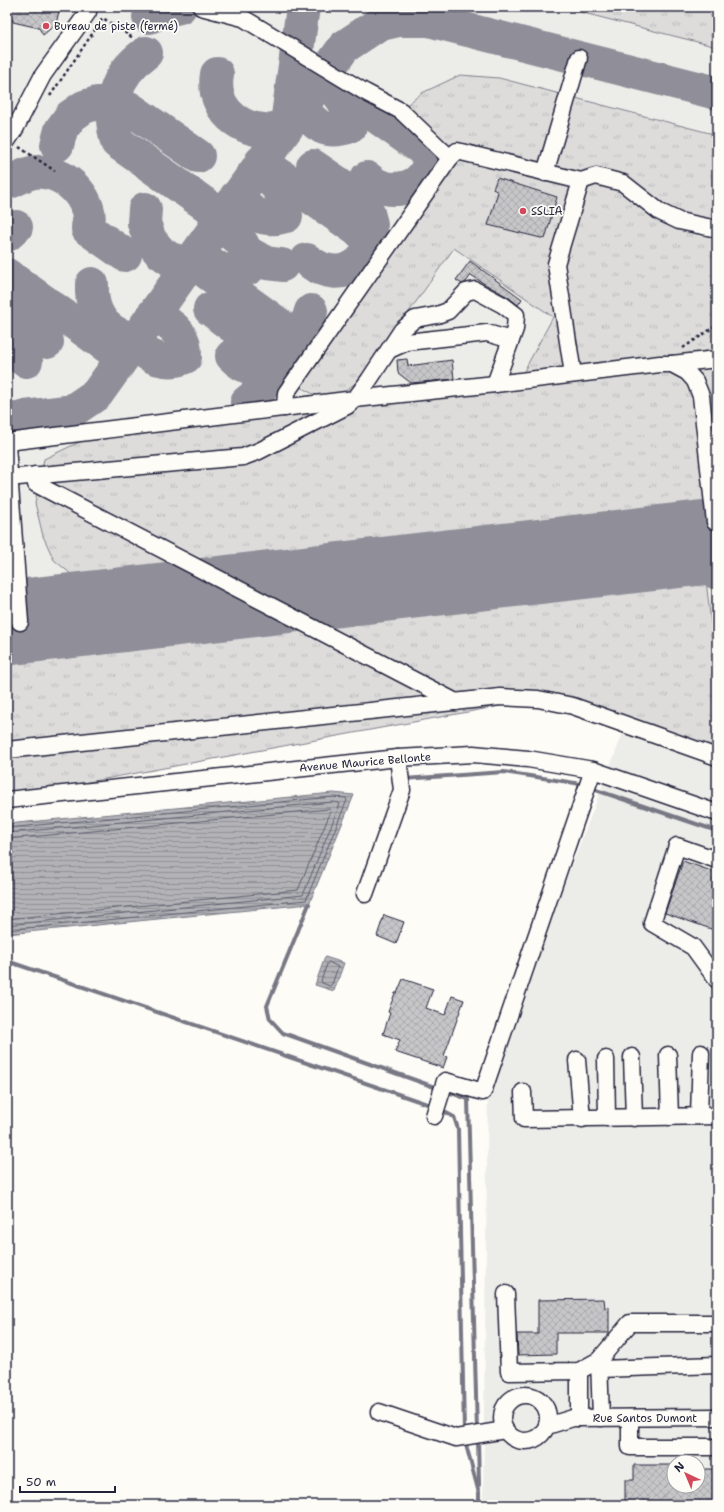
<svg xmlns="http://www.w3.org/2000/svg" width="724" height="1512" viewBox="0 0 724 1512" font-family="'Shantell Sans',sans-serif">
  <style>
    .built { fill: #ecece9; fill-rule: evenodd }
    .grass { fill: url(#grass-tufts); stroke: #807f8b }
    .water { fill: url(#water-rules); stroke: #787885 }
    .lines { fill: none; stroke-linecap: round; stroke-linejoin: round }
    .shore { stroke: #5c5c6d; stroke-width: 1 }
    .stream { stroke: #787885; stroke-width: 4 }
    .taxiway { stroke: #908f99; stroke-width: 34 }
    .runway { stroke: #908f99; stroke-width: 85 }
    .building { fill: url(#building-cross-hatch); stroke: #22223b }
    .minor-casing { stroke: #22223b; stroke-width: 19 }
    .path { stroke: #22223b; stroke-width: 2.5; stroke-dasharray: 3 3; stroke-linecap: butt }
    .minor { stroke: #fdfcf7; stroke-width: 16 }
    .poi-dot { fill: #d1495b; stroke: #fdfcf7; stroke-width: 1.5 }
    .labels { text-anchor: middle; stroke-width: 3.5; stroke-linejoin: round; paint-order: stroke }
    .poi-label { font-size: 11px; fill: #22223b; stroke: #fdfcf7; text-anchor: start }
    .street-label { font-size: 11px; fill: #22223b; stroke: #fdfcf7 }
  </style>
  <defs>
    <pattern id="grass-tufts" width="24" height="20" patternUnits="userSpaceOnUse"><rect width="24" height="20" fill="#dddcdb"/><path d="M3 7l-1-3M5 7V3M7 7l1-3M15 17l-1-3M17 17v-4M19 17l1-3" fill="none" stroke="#bdbcbd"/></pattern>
    <pattern id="water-rules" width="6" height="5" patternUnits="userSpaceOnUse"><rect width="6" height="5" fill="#b2b2b7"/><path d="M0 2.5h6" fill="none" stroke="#909096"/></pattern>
    <pattern id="building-cross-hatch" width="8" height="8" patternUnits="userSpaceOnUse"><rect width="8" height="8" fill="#c6c6c8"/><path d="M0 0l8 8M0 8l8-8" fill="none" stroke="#aaaaad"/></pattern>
  </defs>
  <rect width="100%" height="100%" fill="#fdfcf7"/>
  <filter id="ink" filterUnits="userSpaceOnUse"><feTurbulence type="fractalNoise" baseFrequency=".025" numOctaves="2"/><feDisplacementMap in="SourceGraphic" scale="8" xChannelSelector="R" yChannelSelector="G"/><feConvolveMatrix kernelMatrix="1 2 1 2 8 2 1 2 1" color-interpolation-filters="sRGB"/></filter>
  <g filter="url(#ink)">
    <path class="built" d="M 7,7 L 717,7 L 717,765 L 642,739 L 717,768 L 717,1505 L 483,1505 L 488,1080 L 623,733 L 552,708 L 511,704 L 7,758 ZM 674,1462 L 698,1462 L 698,1486 L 674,1486 Z"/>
    <g class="grass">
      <path d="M 560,7 L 717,7 L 717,47 Z"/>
      <path d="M 460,75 L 499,78 L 717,135 L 717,522 L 192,583 L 190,580 L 118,585 L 85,580 L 71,574 L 54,560 L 43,536 L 35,503 L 44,459 L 94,435 L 516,386 L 553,317 L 454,248 L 363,377 L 344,392 L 319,397 L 298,386 L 455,161 L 404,107 L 422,93 Z"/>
      <path d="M 679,566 C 693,569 698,569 706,581 L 717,672 L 717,766 L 552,708 L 511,704 L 7,797 L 7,642 Z"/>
    </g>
    <g class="water">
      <path d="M 333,793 L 354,795 L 309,904 L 7,934 L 7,824 Z"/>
      <path d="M 325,957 L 344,963 L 334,991 L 315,985 Z"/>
    </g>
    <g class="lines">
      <g class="shore">
        <path d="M 7,828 L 333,797 L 346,798 L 347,800 L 306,900 L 7,930"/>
        <path d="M 7,833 L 333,802 L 339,803 L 340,804 L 303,895 L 7,925"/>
        <path d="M 7,839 L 329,809 L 331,811 L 298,890 L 7,919"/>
        <path d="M 329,962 L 338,967 L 332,984 L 330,986 L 322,983 L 321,981 L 327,964 Z"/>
      </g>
      <g class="stream">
        <path d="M 404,779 L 504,772 L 575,783 L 583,785"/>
        <path d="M 590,788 L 717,831"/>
        <path d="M 309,904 L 267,1006 L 270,1019 L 283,1033 L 440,1089"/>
        <path d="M 7,961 L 433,1106"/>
        <path d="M 446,1091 L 468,1099 L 477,1431"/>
        <path d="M 439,1109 L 454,1117 L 458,1129 L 464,1432"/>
        <path d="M 478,1438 L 479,1485"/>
        <path d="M 465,1441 L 479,1493"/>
        <path d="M 479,1492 L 479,1505"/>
      </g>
      <g class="taxiway">
        <path d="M 409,15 L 717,93"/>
        <path d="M 149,17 L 163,11 L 180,7"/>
        <path d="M 146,53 C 114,75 107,106 117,142 L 222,216"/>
        <path d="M 217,74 C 216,80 216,87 217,93 C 224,123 259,138 287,126"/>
        <path d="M 322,78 L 432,156 C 430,163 428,170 423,176 C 413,190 391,192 377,185 C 373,183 370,180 367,178"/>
        <path d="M 301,107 C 315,126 326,135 351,126 C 349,111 345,96 330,88"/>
        <path d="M 286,121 L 288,116 L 303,7"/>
        <path d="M 57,145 L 61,130 L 71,116 L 84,107 L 97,103 L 113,103 L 129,108 L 198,156"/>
        <path d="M 261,162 L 372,240 C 369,248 366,256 360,262 C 343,277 323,273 307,260"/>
        <path d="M 313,166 L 360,198 L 368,213 L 371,224"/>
        <path d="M 12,181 C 19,178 27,173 35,172 C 59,169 82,189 88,211 C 90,216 88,224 88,229 L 125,255"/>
        <path d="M 236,197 C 252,214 263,223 286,216 C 284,197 279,180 259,175"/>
        <path d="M 145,209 L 144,223 L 150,240 L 160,252 L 170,259 L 189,264"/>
        <path d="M 7,235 L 16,227"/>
        <path d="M 250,254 L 266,263 L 282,265"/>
        <path d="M 203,255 C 216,271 229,275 249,268 C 246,243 239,233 215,227"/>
        <path d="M 191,261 L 295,336 C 292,356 271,373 251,368 C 243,366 237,361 232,356"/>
        <path d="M 7,275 L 112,350"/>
        <path d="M 92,284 C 91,304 97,323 116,333 C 122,336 128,337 134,340 C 138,343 140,348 144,351 C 155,361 172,363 185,357 C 186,334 172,323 152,316"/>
        <path d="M 210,309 C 231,324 266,359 293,339 C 303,332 308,323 311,311"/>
        <path d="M 7,314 L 47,342"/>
        <path d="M 7,335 L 8,349 L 26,361"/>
        <path d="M 247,402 C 267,387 275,373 264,349"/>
        <path d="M 7,419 L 72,411 L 97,394 L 344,47 L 377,25 L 399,20 L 431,20"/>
        <path d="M 676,546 C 698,549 708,550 717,573"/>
      </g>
      <path class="runway" d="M 7,623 L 717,541"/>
    </g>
    <g class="building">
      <path d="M 7,7 L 60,7 L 56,24 L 43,35 L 39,28 L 13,22 L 13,20 L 7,19 Z"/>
      <path d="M 497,178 L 557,197 L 545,239 L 488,225 L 498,192 L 493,189 Z"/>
      <path d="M 470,261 L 522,299 L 518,305 L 508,297 L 483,283 L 471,275 L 466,282 L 462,284 L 456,280 Z"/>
      <path d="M 407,359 L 408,366 L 452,360 L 454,379 L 411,383 L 398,373 L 397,360 Z"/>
      <path d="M 683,861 L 717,873 L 717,931 L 665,913 Z"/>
      <path d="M 384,915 L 404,922 L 396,944 L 377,936 Z"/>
      <path d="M 403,979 L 433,989 L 426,1008 L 445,1015 L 452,996 L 464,1000 L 444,1056 L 447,1057 L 443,1068 L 395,1052 L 400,1040 L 383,1034 L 390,1013 L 388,1012 L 395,993 L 397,993 Z"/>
      <path d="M 604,1299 L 605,1308 L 609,1307 L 609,1333 L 556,1333 L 556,1354 L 518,1355 L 517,1334 L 538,1334 L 538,1300 Z"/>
      <path d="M 634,1465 L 674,1465 L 674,1486 L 698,1486 L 698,1469 L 717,1469 L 717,1505 L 625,1505 L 625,1480 L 634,1480 Z"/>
    </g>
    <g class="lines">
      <defs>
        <g id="minor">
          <path d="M 201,7 L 243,18 L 365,92 L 401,111 L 450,158 L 286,393 L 285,408"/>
          <path d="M 7,141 L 15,129 L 43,75 L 88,12 L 87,7"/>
          <path d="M 450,158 L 457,151 L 581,181 L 556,264 L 573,374"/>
          <path d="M 545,173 L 579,58"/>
          <path d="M 581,181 L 596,176 L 623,183 L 660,212 L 679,221 L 717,229"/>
          <path d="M 389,350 L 407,342 L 487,333 L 511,340"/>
          <path d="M 672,364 L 717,359"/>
          <path d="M 7,442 L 355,399 L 495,384 L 660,364 L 672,364 L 687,372 L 695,381 L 701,396 L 715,522"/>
          <path d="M 7,445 L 20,622"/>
          <path d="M 35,475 L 36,484 L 456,702"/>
          <path d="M 7,478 L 243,457 L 259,451 L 347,406 L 355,399 L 369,380 L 402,330 L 415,319 L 437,315 L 448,311 L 466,292 L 475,290 L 503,305 L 516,315 L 515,329 L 495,384"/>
          <path d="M 7,750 L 500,697 L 538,699 L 573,706 L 717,757"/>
          <path d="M 7,800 L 398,758 L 473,754 L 528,759 L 593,770 L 717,813"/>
          <path d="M 717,860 L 677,846 L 652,923 L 693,947 L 717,980"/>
          <path d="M 365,894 L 402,790 L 398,758"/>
          <path d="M 668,1055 L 670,1117"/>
          <path d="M 632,1057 L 634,1118"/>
          <path d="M 606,1059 L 607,1118"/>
          <path d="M 577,1060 L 582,1119"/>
          <path d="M 523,1092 L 524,1119 L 717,1116"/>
          <path d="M 434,1116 L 445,1081 L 483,1092 L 593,770"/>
          <path d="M 699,1116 L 701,1053"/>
          <path d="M 506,1294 L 509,1372 L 579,1371 L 599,1360 L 630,1323 L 717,1323"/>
          <path d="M 599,1360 L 601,1418"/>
          <path d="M 599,1369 L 717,1365"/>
          <path d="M 579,1371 L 579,1418"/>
          <circle cx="525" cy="1418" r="23"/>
          <path d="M 379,1412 L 456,1438 L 505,1430"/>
          <path d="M 630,1418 L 630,1447 L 717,1447"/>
          <path d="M 547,1426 L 573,1418 L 717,1417"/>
        </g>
      </defs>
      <use href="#minor" class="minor-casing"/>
      <g class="path">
        <path d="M 50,96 L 103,18 L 133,38"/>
        <path d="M 19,147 L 55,171"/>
        <path d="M 683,348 L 717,325"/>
      </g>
      <use href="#minor" class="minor"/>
    </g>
  </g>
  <g class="poi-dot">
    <circle cx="46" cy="26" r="4"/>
    <circle cx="523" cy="211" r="4"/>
  </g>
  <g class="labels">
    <g class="poi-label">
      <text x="54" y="30">Bureau de piste (fermé)</text>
      <text x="531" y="215">SSLIA</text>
    </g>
    <g class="street-label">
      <text transform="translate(365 762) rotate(-5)" y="4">Avenue Maurice Bellonte</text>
      <text x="645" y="1422">Rue Santos Dumont</text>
    </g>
  </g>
  <rect width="724" height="1512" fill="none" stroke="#fdfcf7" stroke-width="24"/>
  <rect x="12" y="12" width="700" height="1488" fill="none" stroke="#22223b" stroke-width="1.5" filter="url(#ink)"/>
  <g transform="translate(686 1474) rotate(316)"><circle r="19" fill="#fdfcf7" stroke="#a5a5ac"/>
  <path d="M0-3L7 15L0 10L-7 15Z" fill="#d1495b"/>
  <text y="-6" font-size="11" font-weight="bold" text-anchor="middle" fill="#22223b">N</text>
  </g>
  <path d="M20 1486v6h95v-6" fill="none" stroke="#22223b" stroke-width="2"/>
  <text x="26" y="1486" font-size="12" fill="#22223b" stroke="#fdfcf7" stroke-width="3" paint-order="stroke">50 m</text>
</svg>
